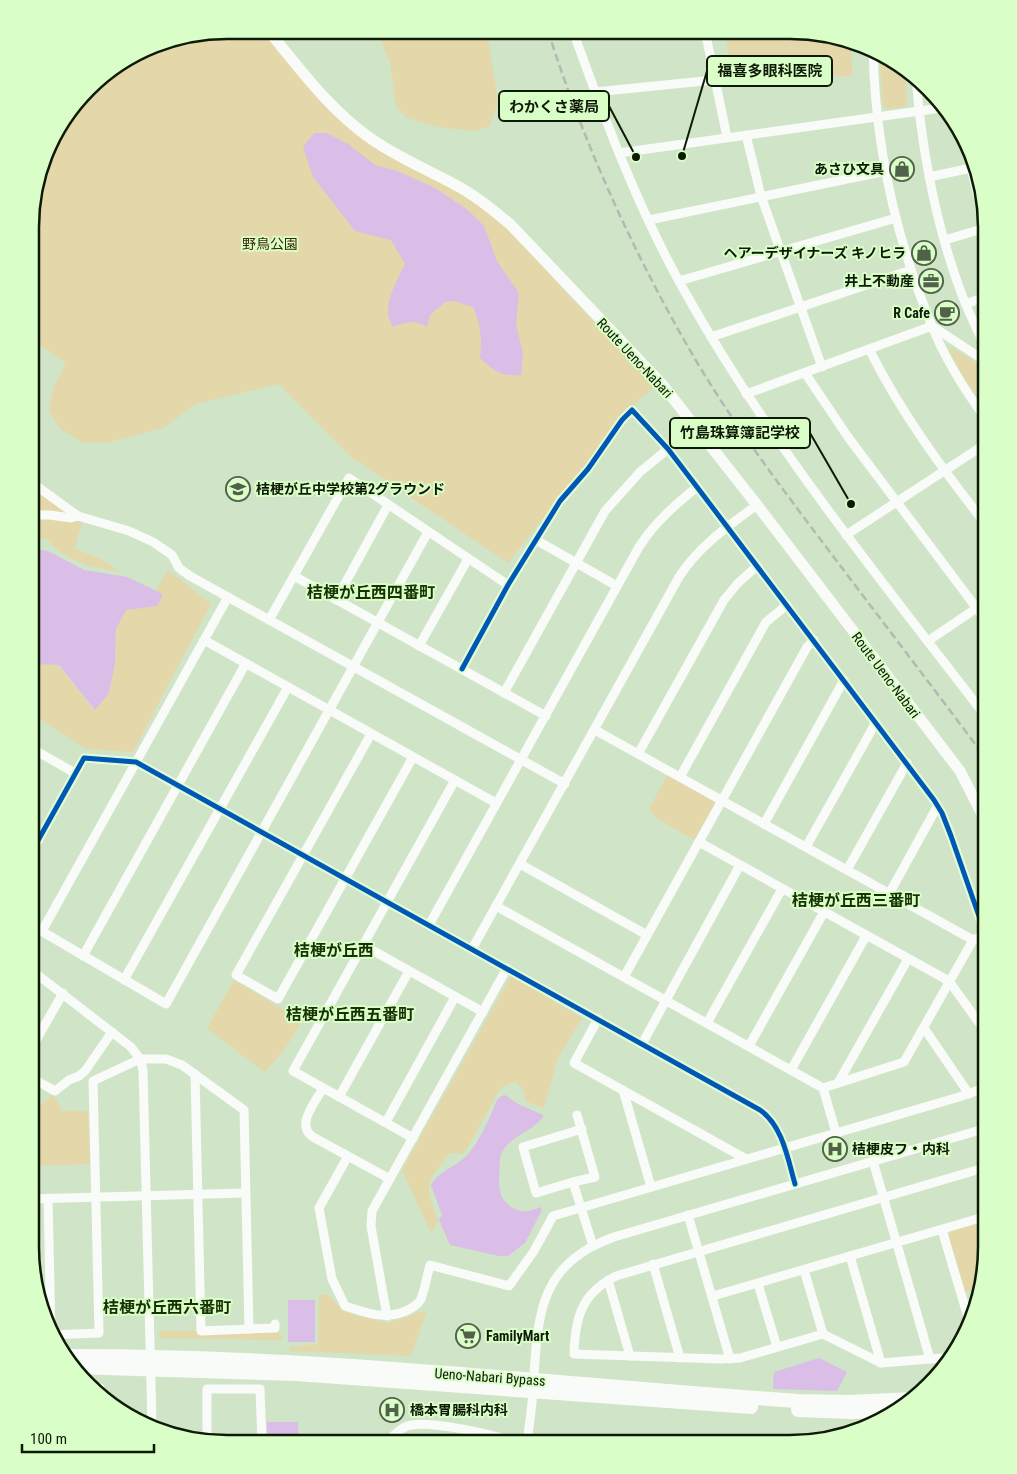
<svg xmlns="http://www.w3.org/2000/svg" width="1017" height="1474" viewBox="0 0 1017 1474" font-family="'Roboto Condensed','Noto Sans JP',sans-serif">
  <style>
    .green { fill: #e4d7aa }
    .water { fill: #dabee7 }
    .lines { fill: none; stroke-linecap: round; stroke-linejoin: round }
    .minor { stroke: #f8fbf7; stroke-width: 9 }
    .major { stroke: #f8fbf7; stroke-width: 11 }
    .highway { stroke: #f8fbf7; stroke-width: 14 }
    .rail { stroke: #b4bab2; stroke-width: 2.5; stroke-dasharray: 8 4; stroke-linecap: butt }
    .cycleway-casing { stroke: #d9fec7; stroke-width: 8 }
    .cycleway { stroke: #0057b8; stroke-width: 5 }
    .labels { text-anchor: middle; stroke-width: 4; stroke-linejoin: round; paint-order: stroke }
    .poi-label { font-size: 14px; font-weight: bold; fill: #0d1a06; stroke: #d9fec7; text-anchor: end }
    .park-label { font-size: 14px; fill: #3a2504; stroke: #d9fec7 }
    .street-label { font-size: 14px; fill: #0d1a06; stroke: #d9fec7 }
    .quarter-label { font-size: 16px; font-weight: bold; fill: #153200; stroke: #d9fec7 }
    .rim { fill: none; stroke: #0d1a06; stroke-width: 2.5 }
    .leader { fill: none; stroke: #0d1a06; stroke-width: 2 }
    .callout-dot { fill: #0d1a06; stroke: #d9fec7; stroke-width: 2 }
    .callout { fill: #d9fec7; stroke: #0d1a06; stroke-width: 2 }
    .callout-label { font-size: 15px; text-anchor: middle; font-weight: bold; fill: #0d1a06 }
  </style>
  <rect width="100%" height="100%" fill="#d0e4c7"/>
  <g class="green">
    <path d="M 227,30 L 261,30 L 301,78 L 340,120 L 473,201 L 495,218 L 522,243 L 571,298 L 656,385 L 628,410 L 508,563 L 351,457 L 279,384 L 196,404 L 163,428 L 106,443 L 84,443 L 60,429 L 49,411 L 53,388 L 66,363 L 39,345 L 31,343 L 32,201 L 56,129 L 97,79 L 163,41 Z"/>
    <path d="M 377,30 L 487,31 L 498,103 L 489,127 L 474,131 L 438,127 L 407,118 L 396,107 L 390,63 Z"/>
    <path d="M 726,31 L 816,32 L 851,41 L 852,76 L 730,80 Z"/>
    <path d="M 879,53 L 905,68 L 907,104 L 905,107 L 887,109 L 883,105 Z"/>
    <path d="M 952,348 L 982,366 L 987,377 L 987,413 L 963,376 L 949,350 Z"/>
    <path d="M 31,485 L 69,515 L 83,520 L 74,549 L 101,559 L 120,572 C 93,567 66,562 47,539 L 31,537 Z"/>
    <path d="M 168,570 L 211,604 L 133,752 L 86,749 L 34,715 L 31,721 L 31,664 L 58,665 L 94,710 L 115,663 L 116,629 L 126,610 L 163,594 L 156,590 Z"/>
    <path d="M 668,775 L 712,799 L 714,806 L 694,840 L 656,818 L 649,808 Z"/>
    <path d="M 511,976 L 582,1018 L 558,1058 L 544,1108 L 526,1101 L 523,1090 L 515,1081 L 500,1089 L 464,1154 L 450,1153 C 424,1185 425,1183 438,1221 L 431,1233 L 402,1170 Z"/>
    <path d="M 234,980 L 302,1021 L 283,1052 L 264,1072 L 207,1028 Z"/>
    <path d="M 53,1094 L 62,1111 L 88,1111 L 90,1164 L 30,1166 L 30,1115 Z"/>
    <path d="M 987,1221 L 987,1260 L 981,1287 L 965,1292 L 949,1237 L 951,1231 Z"/>
    <path d="M 327,1294 L 344,1312 L 388,1323 L 427,1310 L 411,1356 L 290,1351 L 289,1347 L 318,1344 L 319,1295 Z"/>
    <path d="M 159,1331 L 197,1331 L 197,1334 L 281,1333 L 282,1340 L 159,1338 Z"/>
    <path d="M 888,1417 L 877,1424 L 860,1428 L 857,1418 Z"/>
  </g>
  <g class="water">
    <path d="M 314,133 L 327,133 L 348,144 L 375,165 L 397,171 L 435,188 L 468,210 L 484,226 L 497,261 L 519,293 L 516,325 L 523,352 L 521,375 C 500,377 495,371 480,358 C 482,339 481,324 473,307 L 454,301 L 445,302 L 430,315 L 427,327 C 415,319 406,322 393,327 C 380,307 396,283 405,264 L 391,240 L 355,231 L 313,177 L 303,147 Z"/>
    <path d="M 31,548 L 48,551 L 84,570 L 127,577 L 163,594 L 157,606 L 126,610 L 116,629 L 115,663 L 109,693 L 95,710 L 59,665 L 31,664 Z"/>
    <path d="M 505,1095 L 518,1104 L 543,1115 L 543,1117 C 531,1133 506,1137 500,1157 C 500,1176 494,1198 513,1208 C 523,1214 530,1211 540,1207 L 542,1210 L 525,1243 L 508,1256 L 499,1256 L 450,1245 L 439,1220 L 442,1215 L 431,1185 C 439,1171 453,1168 464,1158 C 478,1146 490,1117 497,1100 L 501,1096 Z"/>
    <rect x="288" y="1300" width="27" height="42"/>
    <path d="M 819,1358 L 847,1372 L 837,1391 L 773,1389 L 774,1372 Z"/>
    <path d="M 267,1422 L 298,1422 L 299,1443 L 268,1443 Z"/>
  </g>
  <g class="lines">
    <g class="minor">
      <path d="M 573,31 C 605,120 638,209 685,292 C 770,444 881,580 987,718"/>
      <path d="M 705,31 L 727,137"/>
      <path d="M 873,49 C 875,144 896,239 932,326 C 945,360 966,392 987,421"/>
      <path d="M 916,78 C 922,152 936,226 962,295 C 969,314 979,333 987,351"/>
      <path d="M 595,92 L 714,80"/>
      <path d="M 746,135 L 761,196 L 822,367"/>
      <path d="M 966,139 L 971,168 L 987,233"/>
      <path d="M 619,153 L 941,108"/>
      <path d="M 929,177 L 971,168"/>
      <path d="M 649,220 L 886,171"/>
      <path d="M 945,240 L 985,228"/>
      <path d="M 679,281 L 896,218"/>
      <path d="M 966,304 L 987,296"/>
      <path d="M 932,326 L 979,357 L 987,360"/>
      <path d="M 711,337 L 911,270"/>
      <path d="M 869,349 C 901,413 943,470 987,526"/>
      <path d="M 805,373 L 848,437 L 987,622"/>
      <path d="M 746,394 L 932,326"/>
      <path d="M 31,482 L 78,516 L 129,531 L 153,542 L 172,555 L 179,568 L 190,576 L 565,784"/>
      <path d="M 31,515 L 50,515 L 71,518 L 78,516"/>
      <path d="M 846,535 L 987,443"/>
      <path d="M 536,540 L 617,586"/>
      <path d="M 294,576 L 546,716"/>
      <path d="M 336,600 L 388,505"/>
      <path d="M 269,620 L 349,478 L 508,585"/>
      <path d="M 204,640 L 496,803"/>
      <path d="M 928,641 L 987,601"/>
      <path d="M 419,646 L 468,559"/>
      <path d="M 462,669 L 508,585 L 560,501 L 588,469 L 622,420 L 632,410 L 668,449 L 697,487 L 934,800 L 942,813 L 951,836 L 987,939"/>
      <path d="M 504,693 L 605,511 L 640,472 L 668,449"/>
      <path d="M 595,730 L 973,940"/>
      <path d="M 371,734 L 236,975 L 278,999 L 413,757"/>
      <path d="M 31,748 L 75,773"/>
      <path d="M 638,754 L 724,600 L 738,583 L 757,566"/>
      <path d="M 680,777 L 766,622 L 787,605"/>
      <path d="M 764,824 L 844,680"/>
      <path d="M 699,842 L 949,981 L 987,1034"/>
      <path d="M 806,847 L 875,724"/>
      <path d="M 31,853 L 84,758 L 136,762 L 760,1110 C 783,1126 788,1160 795,1184"/>
      <path d="M 520,864 L 647,935"/>
      <path d="M 847,870 L 907,763"/>
      <path d="M 889,894 L 937,807"/>
      <path d="M 496,906 L 823,1088 L 836,1133"/>
      <path d="M 31,925 L 166,1004 L 428,532"/>
      <path d="M 429,925 L 639,547 C 655,522 675,505 697,487"/>
      <path d="M 42,931 L 228,597"/>
      <path d="M 363,945 L 483,1012"/>
      <path d="M 472,949 L 679,577 C 699,546 728,526 757,505"/>
      <path d="M 83,956 L 246,663"/>
      <path d="M 30,969 L 131,1047 L 140,1059 L 143,1070 L 152,1424"/>
      <path d="M 624,977 L 807,647 L 814,640"/>
      <path d="M 124,980 L 288,687"/>
      <path d="M 598,1019 L 574,1063 L 746,1159"/>
      <path d="M 707,1023 L 782,889"/>
      <path d="M 924,1028 L 969,1094"/>
      <path d="M 642,1044 L 740,865"/>
      <path d="M 749,1046 L 824,912"/>
      <path d="M 30,1051 L 63,993"/>
      <path d="M 791,1070 L 866,936"/>
      <path d="M 195,1074 L 201,1331 L 275,1328 L 275,1324"/>
      <path d="M 30,1077 L 55,1091 L 69,1080 L 79,1076 L 85,1071 L 112,1032"/>
      <path d="M 838,1083 L 908,959"/>
      <path d="M 323,1088 C 315,1103 295,1125 313,1137 L 390,1179"/>
      <path d="M 823,1088 L 904,1062 L 973,940 L 985,935"/>
      <path d="M 623,1090 L 651,1187"/>
      <path d="M 339,1097 L 409,971"/>
      <path d="M 386,1122 L 455,997"/>
      <path d="M 582,1129 L 523,1147 L 536,1193 L 573,1182 L 593,1246"/>
      <path d="M 413,1138 L 293,1071 L 455,780"/>
      <path d="M 348,1156 L 319,1208 L 332,1279 L 345,1306 C 367,1313 383,1320 406,1311 C 412,1308 418,1305 421,1299 C 425,1288 427,1276 430,1265 L 509,1286 L 534,1251 L 553,1216 L 959,1097 L 987,1087"/>
      <path d="M 873,1161 L 930,1359"/>
      <path d="M 573,1182 L 595,1177 L 577,1115"/>
      <path d="M 48,1198 L 51,1335 L 99,1333 L 93,1081 L 140,1059 L 166,1059 L 182,1065 L 244,1110 L 249,1329"/>
      <path d="M 30,1199 L 245,1193"/>
      <path d="M 688,1215 L 730,1359"/>
      <path d="M 942,1230 L 970,1324"/>
      <path d="M 850,1256 L 881,1363"/>
      <path d="M 653,1264 L 680,1358"/>
      <path d="M 804,1270 L 823,1334"/>
      <path d="M 608,1280 L 630,1356"/>
      <path d="M 758,1284 L 777,1347"/>
      <path d="M 713,1296 L 987,1216"/>
      <path d="M 387,1316 L 371,1226 L 372,1211 L 507,968"/>
      <path d="M 954,1357 L 881,1363 L 823,1334 L 740,1358 L 720,1359 L 574,1354 C 575,1317 582,1293 616,1276 L 987,1167"/>
      <path d="M 91,1388 L 100,1388 L 100,1396"/>
      <path d="M 207,1442 L 207,1389 L 260,1389 L 262,1443"/>
      <path d="M 386,1443 C 392,1437 399,1429 407,1426 C 427,1419 496,1435 517,1443"/>
      <path d="M 527,1443 C 529,1426 532,1408 533,1390 C 538,1318 536,1265 614,1237 L 987,1128"/>
    </g>
    <path class="major" d="M 268,30 C 300,69 329,109 370,138 C 398,158 431,171 461,188 C 479,198 494,211 510,224 L 661,383 L 757,505 L 960,771 L 983,816 L 987,826"/>
    <g class="highway">
      <path d="M 65,1356 C 310,1355 554,1384 798,1401 L 849,1402 L 915,1399"/>
      <path d="M 72,1367 L 296,1374 L 751,1407"/>
      <path d="M 798,1410 L 851,1412 L 897,1411"/>
    </g>
    <path class="rail" d="M 548,31 C 585,147 636,259 698,364 C 740,434 790,499 839,564 C 888,629 938,694 987,760"/>
    <defs>
      <g id="cycleway">
        <path d="M 462,669 L 508,585 L 560,501 L 588,469 L 622,420 L 632,410 L 668,449 L 697,487 L 934,800 L 942,813 L 951,836 L 987,939"/>
        <path d="M 31,853 L 84,758 L 136,762 L 760,1110 C 783,1126 788,1160 795,1184"/>
      </g>
    </defs>
    <use href="#cycleway" class="cycleway-casing"/>
    <use href="#cycleway" class="cycleway"/>
  </g>
  <defs>
    <symbol id="shop-ring" viewBox="-11 -11 22 22"><circle r="9.5" fill="#d9fec7" stroke="#51614a" stroke-width="1.5"/><path d="M-5-2.5h2.3a2.7 3.5 0 0 1 5.4 0H5L5.5 6h-11ZM-1.5-2.5h3a1.5 2.3 0 0 0-3 0Z" fill="#51614a"/></symbol>
    <symbol id="office-ring" viewBox="-11 -11 22 22"><circle r="9.5" fill="#d9fec7" stroke="#51614a" stroke-width="1.5"/><path d="M-6-3h4V-5.5h4V-3h4V5H-6ZM-1-4.5V-3h2v-1.5ZM-6 0V1H6V0Z" fill="#51614a"/></symbol>
    <symbol id="cafe-ring" viewBox="-11 -11 22 22"><circle r="9.5" fill="#d9fec7" stroke="#51614a" stroke-width="1.5"/><path d="M-5.5-4.5H6V0H3Q3 3.5 0 3.5H-2.5Q-5.5 3.5-5.5 0ZM3-3.2v2h1.7v-2ZM-6 4.5H4V6H-6Z" fill="#51614a"/></symbol>
    <symbol id="school-ring" viewBox="-11 -11 22 22"><circle r="9.5" fill="#d9fec7" stroke="#51614a" stroke-width="1.5"/><path d="M0-5L7-2L0 1L-7-2ZM-4 1L0 2.5L4 1V4Q0 6-4 4Z" fill="#51614a"/></symbol>
    <symbol id="hospital-ring" viewBox="-11 -11 22 22"><circle r="9.5" fill="#d9fec7" stroke="#51614a" stroke-width="1.5"/><path d="M-5-5h3v3.5h4V-5h3V5h-3V1.5h-4V5h-3Z" fill="#51614a"/></symbol>
    <symbol id="supermarket-ring" viewBox="-11 -11 22 22"><circle r="9.5" fill="#d9fec7" stroke="#51614a" stroke-width="1.5"/><path d="M-6-5.5h2.5l.6 2H6L4.5 2H-2.5L-4.4-4H-6ZM-1.5 3.2a1.3 1.3 0 1 0 .1 0ZM3 3.2a1.3 1.3 0 1 0 .1 0Z" fill="#51614a"/></symbol>
  </defs>
  <g fill-rule="evenodd">
    <use href="#shop-ring" x="888" y="155" width="28" height="28"/>
    <use href="#shop-ring" x="910" y="239" width="28" height="28"/>
    <use href="#office-ring" x="917" y="267" width="28" height="28"/>
    <use href="#cafe-ring" x="933" y="299" width="28" height="28"/>
    <use href="#school-ring" x="224" y="475" width="28" height="28"/>
    <use href="#hospital-ring" x="821" y="1135" width="28" height="28"/>
    <use href="#supermarket-ring" x="454" y="1322" width="28" height="28"/>
    <use href="#hospital-ring" x="378" y="1396" width="28" height="28"/>
  </g>
  <g class="labels">
    <g class="poi-label">
      <text x="884" y="174">あさひ文具</text>
      <text x="906" y="258">ヘアーデザイナーズ キノヒラ</text>
      <text x="914" y="286">井上不動産</text>
      <text x="930" y="318">R Cafe</text>
      <text x="256" y="494" text-anchor="start">桔梗が丘中学校第2グラウンド</text>
      <text x="852" y="1154" text-anchor="start">桔梗皮フ・内科</text>
      <text x="486" y="1341" text-anchor="start">FamilyMart</text>
      <text x="410" y="1415" text-anchor="start">橋本胃腸科内科</text>
    </g>
    <g class="park-label">
      <text x="270" y="249">野鳥公園</text>
    </g>
    <g class="street-label">
      <text transform="translate(635 358) rotate(47)" y="5">Route Ueno-Nabari</text>
      <text transform="translate(886 675) rotate(53)" y="5">Route Ueno-Nabari</text>
      <text transform="translate(490 1377) rotate(4)" y="5">Ueno-Nabari Bypass</text>
    </g>
    <g class="quarter-label">
      <text x="371" y="598">桔梗が丘西四番町</text>
      <text x="856" y="906">桔梗が丘西三番町</text>
      <text x="334" y="956">桔梗が丘西</text>
      <text x="350" y="1020">桔梗が丘西五番町</text>
      <text x="167" y="1313">桔梗が丘西六番町</text>
    </g>
  </g>
  <path d="M0 0H1017V1474H0ZM227 39H790A188 188 0 0 1 978 227V1247A188 188 0 0 1 790 1435H227A188 188 0 0 1 39 1247V227A188 188 0 0 1 227 39Z" fill="#d9fec7" fill-rule="evenodd"/>
  <path class="rim" d="M227 39H790A188 188 0 0 1 978 227V1247A188 188 0 0 1 790 1435H227A188 188 0 0 1 39 1247V227A188 188 0 0 1 227 39Z"/>
  <path class="leader" d="M682 156L707 71M636 157L609 106M851 504L810 433"/>
  <g class="callout-dot">
    <circle cx="682" cy="156" r="5"/>
    <circle cx="636" cy="157" r="5"/>
    <circle cx="851" cy="504" r="5"/>
  </g>
  <g class="callout">
    <rect x="707" y="56" width="125" height="30" rx="5"/>
    <rect x="499" y="91" width="110" height="30" rx="5"/>
    <rect x="670" y="418" width="140" height="30" rx="5"/>
  </g>
  <g class="callout-label">
    <text x="770" y="76">福喜多眼科医院</text>
    <text x="554" y="112">わかくさ薬局</text>
    <text x="740" y="438">竹島珠算簿記学校</text>
  </g>
  <path d="M22 1444v8h132v-8" fill="none" stroke="#0d1a06" stroke-width="2.5"/>
  <text x="30" y="1444" font-size="15" fill="#0d1a06" stroke="#d9fec7" stroke-width="4" paint-order="stroke">100 m</text>
</svg>
